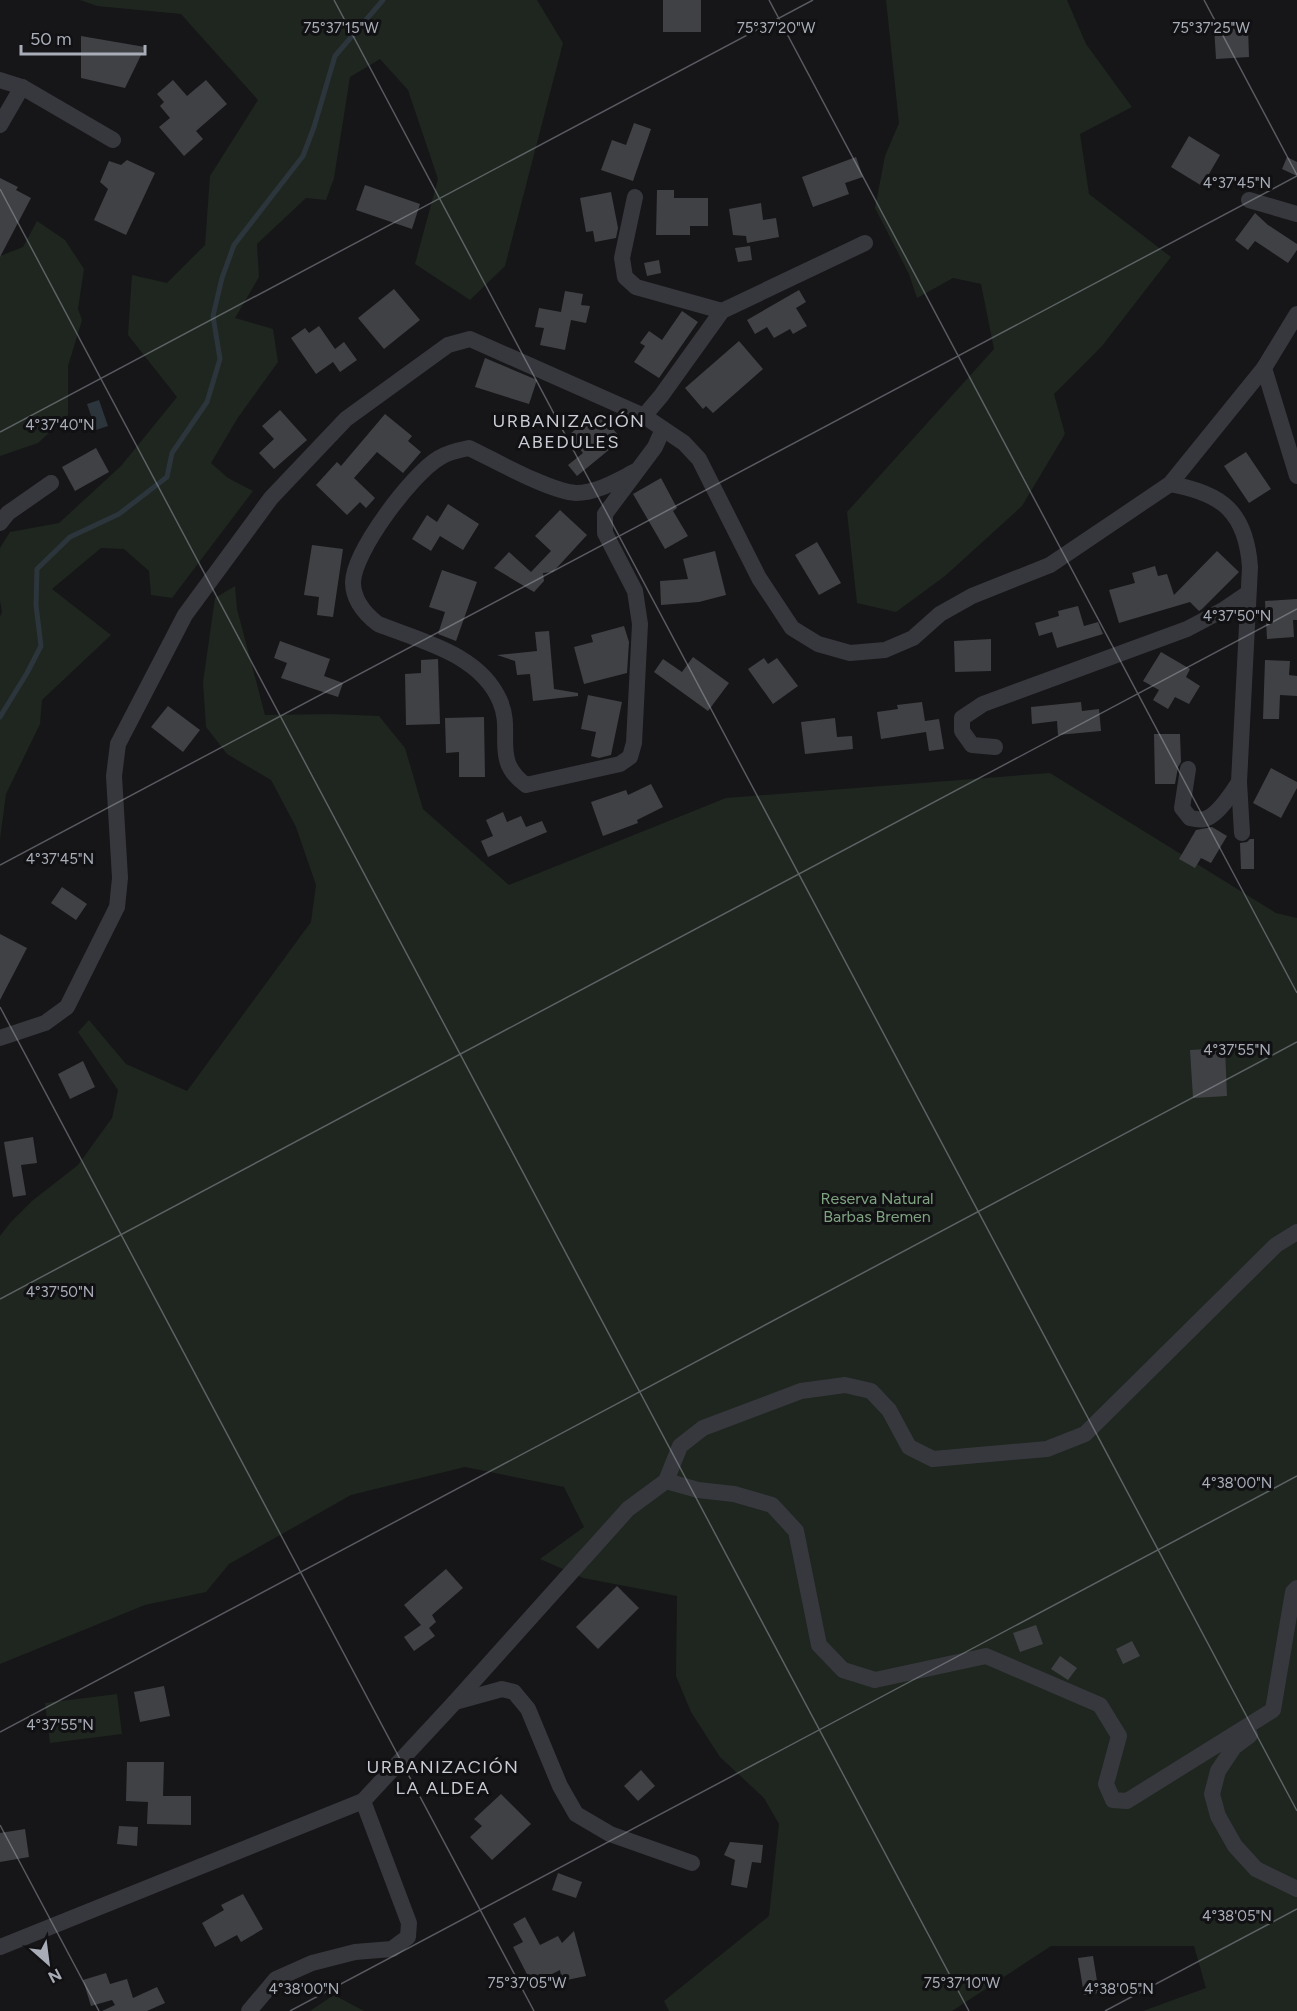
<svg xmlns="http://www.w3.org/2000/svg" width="1297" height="2011" viewBox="0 0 1297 2011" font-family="Figtree,sans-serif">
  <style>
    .green { fill: #1e261f }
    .water { fill: #2c353c }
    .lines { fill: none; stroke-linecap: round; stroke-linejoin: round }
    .stream { stroke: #2c353c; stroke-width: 5 }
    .building { fill: #404145 }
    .street { stroke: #37383d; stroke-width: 16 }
    .ticks { fill: none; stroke: #a8adb8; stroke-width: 1.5; stroke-opacity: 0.45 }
    .labels { text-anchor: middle; stroke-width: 6; stroke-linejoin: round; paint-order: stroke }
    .park-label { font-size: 16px; fill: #7fa381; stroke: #111113 }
    .neighbourhood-label { font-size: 18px; letter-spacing: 1.5px; fill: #c9ccd4; stroke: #111113 }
    .ticks-label { font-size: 15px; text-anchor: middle; fill: #a8adb8; stroke: #111113; stroke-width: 6; stroke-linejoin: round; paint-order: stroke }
  </style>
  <rect width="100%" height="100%" fill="#161618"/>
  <g class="green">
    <path d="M 80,0 L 537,0 L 563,43 L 505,266 L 470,300 L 415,264 L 438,179 L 408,90 L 380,59 L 350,77 L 334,178 L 326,200 L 306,198 L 257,244 L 259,277 L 235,318 L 273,329 L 278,362 L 237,419 L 211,463 L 228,478 L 253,491 L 172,598 L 151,595 L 149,571 L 124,549 L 101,548 L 52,589 L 111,635 L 42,700 L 40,724 L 6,794 L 0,839 L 0,617 L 2,612 L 0,601 L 0,548 L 10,532 L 59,523 L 121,466 L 177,397 L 128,335 L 132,275 L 167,283 L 205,245 L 210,176 L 258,100 L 181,14 L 97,6 Z"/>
    <path d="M 886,0 L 1067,0 L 1086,44 L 1132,107 L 1080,134 L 1089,194 L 1171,257 L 1102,346 L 1054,394 L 1065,434 L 1022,506 L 945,576 L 896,612 L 857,603 L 847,512 L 994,349 L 981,284 L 953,278 L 917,298 L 909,274 L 875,208 L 885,156 L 899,123 Z"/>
    <path d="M 37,221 L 65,240 L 84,269 L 78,309 L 82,320 L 68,366 L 68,415 L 38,443 L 0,456 L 0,256 L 23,247 Z"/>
    <path d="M 235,586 L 237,609 L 265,715 L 330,714 L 379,716 L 405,748 L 423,809 L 509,885 L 726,798 L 1050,773 L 1276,913 L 1297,918 L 1297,2011 L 1143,2011 L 1206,1988 L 1194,1946 L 1051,1946 L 952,2011 L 669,2011 L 664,2001 L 769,1916 L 779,1824 L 764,1798 L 720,1757 L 691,1712 L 676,1676 L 677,1596 L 583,1578 L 540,1559 L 584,1527 L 564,1487 L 465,1467 L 351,1495 L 229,1564 L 206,1592 L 145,1605 L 0,1664 L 0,1236 L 10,1223 L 32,1201 L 78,1165 L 112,1118 L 118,1090 L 78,1032 L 89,1020 L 126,1064 L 187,1091 L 311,922 L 316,885 L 296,827 L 271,780 L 227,754 L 206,727 L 203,682 L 215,598 Z"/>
    <path d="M 117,1694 L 122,1734 L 50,1743 L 45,1703 Z"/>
    <path d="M 334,1995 L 364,2011 L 310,2011 Z"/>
  </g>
  <path class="water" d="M 99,400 L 108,426 L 96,430 L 87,404 Z"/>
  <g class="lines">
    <path class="stream" d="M 0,717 L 27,673 L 41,646 L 36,605 L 37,569 L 70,537 L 119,514 L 167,477 L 172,453 L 207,402 L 220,359 L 213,316 L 222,278 L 234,245 L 303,156 L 314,127 L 335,56 L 383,0"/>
  </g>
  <g class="building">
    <rect x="663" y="0" width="38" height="32"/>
    <path d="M 1236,24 L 1236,29 L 1248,28 L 1249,57 L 1216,59 L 1214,26 Z"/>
    <path d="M 81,36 L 145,47 L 125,88 L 81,78 Z"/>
    <path d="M 173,80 L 187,96 L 206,80 L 227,104 L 196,131 L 203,139 L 184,156 L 159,127 L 170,118 L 160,106 L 164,102 L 157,94 Z"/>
    <path d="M 634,123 L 651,129 L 633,181 L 601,170 L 612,140 L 626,145 Z"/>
    <path d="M 1189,136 L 1220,155 L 1202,186 L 1171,167 Z"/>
    <path d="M 856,157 L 863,177 L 845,183 L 849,194 L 813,207 L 802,177 Z"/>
    <path d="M 1287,157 L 1297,162 L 1297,176 L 1282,169 Z"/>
    <path d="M 127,160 L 155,173 L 126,235 L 94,220 L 108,189 L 100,182 L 109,161 L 121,165 Z"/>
    <path d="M 0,178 L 18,187 L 16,190 L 31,198 L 0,257 Z"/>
    <path d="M 365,185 L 420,204 L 412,229 L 356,210 Z"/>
    <path d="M 657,190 L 674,190 L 674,198 L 708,198 L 708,226 L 690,226 L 690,235 L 656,235 Z"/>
    <path d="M 611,192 L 618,228 L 616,238 L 595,242 L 593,231 L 586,232 L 580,198 Z"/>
    <path d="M 761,203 L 763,220 L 776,218 L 779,237 L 747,243 L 746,236 L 733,235 L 729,209 Z"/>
    <path d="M 1255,213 L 1268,225 L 1297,244 L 1297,250 L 1288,263 L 1255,241 L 1248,250 L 1235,240 Z"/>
    <path d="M 750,246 L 752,260 L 738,262 L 735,248 Z"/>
    <path d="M 659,260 L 661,273 L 647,276 L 644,263 Z"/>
    <path d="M 394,289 L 420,320 L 384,349 L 358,318 Z"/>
    <path d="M 799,290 L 806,302 L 796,308 L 807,326 L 793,334 L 790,329 L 774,338 L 767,327 L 755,334 L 747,320 Z"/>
    <path d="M 565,291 L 583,294 L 581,305 L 590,306 L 586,323 L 571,320 L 565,350 L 540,345 L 544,328 L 535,327 L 539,308 L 561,312 Z"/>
    <path d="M 682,311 L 698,322 L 659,378 L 634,362 L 645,346 L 640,343 L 649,331 L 662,340 Z"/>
    <path d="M 319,326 L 335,349 L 344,342 L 357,360 L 340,372 L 333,362 L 316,374 L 291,338 L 305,328 L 309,333 Z"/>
    <path d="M 739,341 L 763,369 L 713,413 L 706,406 L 703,409 L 685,388 Z"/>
    <path d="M 485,358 L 537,380 L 529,404 L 475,387 Z"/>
    <path d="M 280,410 L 307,440 L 274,469 L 259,453 L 274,439 L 262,426 Z"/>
    <path d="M 385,414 L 412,436 L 408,441 L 421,452 L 403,473 L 377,452 L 354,478 L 375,498 L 366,508 L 360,502 L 347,515 L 316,485 L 337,462 L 341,466 Z"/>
    <path d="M 602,416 L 619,436 L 610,449 L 577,476 L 568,465 L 583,453 L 569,435 L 586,420 L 591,426 Z"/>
    <path d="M 96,448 L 109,472 L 75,491 L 62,467 Z"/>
    <path d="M 1246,452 L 1271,489 L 1249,503 L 1224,466 Z"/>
    <path d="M 661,478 L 677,508 L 673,511 L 688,536 L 665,549 L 633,494 Z"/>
    <path d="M 448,504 L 479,524 L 463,550 L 440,536 L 431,551 L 412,539 L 427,515 L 437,522 Z"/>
    <path d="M 560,510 L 587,535 L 553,572 L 543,573 L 544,581 L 534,592 L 494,568 L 509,552 L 531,572 L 551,551 L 535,536 Z"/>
    <path d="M 817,542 L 841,583 L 819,595 L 795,555 Z"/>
    <path d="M 312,545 L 343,549 L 333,617 L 317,615 L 319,597 L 304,595 Z"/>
    <path d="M 715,551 L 726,595 L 699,602 L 661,605 L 660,581 L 688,579 L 683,559 Z"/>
    <path d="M 1217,551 L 1239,572 L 1202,609 L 1199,611 L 1190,602 L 1119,623 L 1109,590 L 1135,583 L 1132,573 L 1155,566 L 1158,576 L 1167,574 L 1174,595 Z"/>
    <path d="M 442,570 L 477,582 L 456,641 L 438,634 L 445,612 L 429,607 Z"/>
    <path d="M 1297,599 L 1297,620 L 1293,620 L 1294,637 L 1267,639 L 1265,601 Z"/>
    <path d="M 1078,606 L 1084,626 L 1098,622 L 1103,634 L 1057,648 L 1052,632 L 1039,636 L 1035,623 L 1059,616 L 1058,611 Z"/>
    <path d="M 624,626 L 629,642 L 627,673 L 584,684 L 574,647 L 593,642 L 591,635 Z"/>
    <path d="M 549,631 L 554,689 L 578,693 L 578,696 L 533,701 L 530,674 L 517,675 L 515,661 L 497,655 L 537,651 L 535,632 Z"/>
    <path d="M 991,639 L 991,671 L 955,672 L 954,641 Z"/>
    <path d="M 280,641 L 330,659 L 324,676 L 343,683 L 338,697 L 281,678 L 287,663 L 274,658 Z"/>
    <path d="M 1161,652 L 1190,669 L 1186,677 L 1200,686 L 1189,704 L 1175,697 L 1168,709 L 1153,700 L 1159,690 L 1143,681 Z"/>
    <path d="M 693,657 L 729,683 L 708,711 L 654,672 L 663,659 L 682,672 Z"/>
    <path d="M 764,658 L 768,664 L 777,658 L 798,686 L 773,704 L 748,669 Z"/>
    <path d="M 438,659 L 440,724 L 406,725 L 405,674 L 421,673 L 421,660 Z"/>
    <path d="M 1265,660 L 1290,661 L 1289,675 L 1297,676 L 1297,696 L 1280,695 L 1279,719 L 1263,719 Z"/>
    <path d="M 588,695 L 622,702 L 611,755 L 599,758 L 591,756 L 596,732 L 581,729 Z"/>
    <path d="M 922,702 L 925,721 L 939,719 L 944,749 L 929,751 L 926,732 L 881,739 L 877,712 L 898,709 L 897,705 Z"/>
    <path d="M 1081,702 L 1082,711 L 1099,709 L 1101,731 L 1058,735 L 1057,721 L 1032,724 L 1031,707 Z"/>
    <path d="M 168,706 L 200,730 L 183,752 L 151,727 Z"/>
    <path d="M 484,717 L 485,777 L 459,777 L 459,752 L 446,753 L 445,718 Z"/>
    <path d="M 835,718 L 837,737 L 852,736 L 853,749 L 805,754 L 801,722 Z"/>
    <path d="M 1154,734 L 1180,734 L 1181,762 L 1178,767 L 1175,784 L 1155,784 Z"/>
    <path d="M 1271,768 L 1297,782 L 1297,788 L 1281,818 L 1253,803 Z"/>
    <path d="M 651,784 L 663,807 L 637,820 L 638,823 L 603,836 L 591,802 L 626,790 L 628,795 Z"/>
    <path d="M 503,812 L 507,822 L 521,816 L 526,827 L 542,821 L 547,832 L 488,857 L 481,841 L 493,836 L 486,820 Z"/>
    <path d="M 1212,827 L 1227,836 L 1211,863 L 1201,858 L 1195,868 L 1179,859 L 1196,830 Z"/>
    <path d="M 1250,839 L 1254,839 L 1254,869 L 1241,869 L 1240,843 L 1247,842 Z"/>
    <path d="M 62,887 L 87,904 L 76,920 L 51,903 Z"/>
    <path d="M 0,934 L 27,948 L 0,1000 Z"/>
    <path d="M 1225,1048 L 1227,1096 L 1193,1098 L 1190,1050 Z"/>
    <path d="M 83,1061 L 95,1087 L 70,1099 L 58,1074 Z"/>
    <path d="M 33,1137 L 37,1163 L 21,1165 L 26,1195 L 13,1197 L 4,1142 Z"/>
    <path d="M 446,1569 L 463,1588 L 432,1615 L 436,1622 L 429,1628 L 435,1636 L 414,1651 L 404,1637 L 421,1625 L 404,1605 Z"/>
    <path d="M 617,1586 L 639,1608 L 598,1649 L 576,1627 Z"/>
    <path d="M 1036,1625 L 1043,1644 L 1020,1652 L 1013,1633 Z"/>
    <path d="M 1132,1641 L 1140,1656 L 1123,1664 L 1116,1649 Z"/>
    <path d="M 1060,1656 L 1077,1668 L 1068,1680 L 1051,1669 Z"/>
    <path d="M 164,1686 L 170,1716 L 140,1722 L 134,1692 Z"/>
    <path d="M 127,1762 L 164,1762 L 163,1796 L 191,1796 L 191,1825 L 147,1824 L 148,1802 L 126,1801 Z"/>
    <path d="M 641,1770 L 655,1786 L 638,1801 L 624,1786 Z"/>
    <path d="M 501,1794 L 531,1824 L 492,1860 L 470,1837 L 482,1826 L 474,1819 Z"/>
    <path d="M 119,1826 L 138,1827 L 137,1846 L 117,1844 Z"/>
    <path d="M 25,1829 L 29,1857 L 0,1862 L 0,1833 Z"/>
    <path d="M 730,1842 L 763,1845 L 761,1863 L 752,1862 L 747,1888 L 731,1885 L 735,1860 L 724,1855 Z"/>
    <path d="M 558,1873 L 582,1882 L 576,1898 L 552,1890 Z"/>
    <path d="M 243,1894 L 263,1929 L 241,1942 L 237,1935 L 215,1947 L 202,1923 L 224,1910 L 221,1905 Z"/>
    <path d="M 525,1917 L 540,1945 L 558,1936 L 562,1943 L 574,1931 L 586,1976 L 562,1981 L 560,1970 L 532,1984 L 513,1947 L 523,1942 L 513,1924 Z"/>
    <path d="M 1093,1956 L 1099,1993 L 1084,1995 L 1078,1958 Z"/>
    <path d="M 106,1973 L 110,1984 L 127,1979 L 133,1998 L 157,1987 L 165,2003 L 147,2011 L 102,2011 L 115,2005 L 112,2000 L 91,2006 L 83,1980 Z"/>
  </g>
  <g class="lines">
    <g class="street">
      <path d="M 0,80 L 22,87 L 113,140"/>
      <path d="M 0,125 L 22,87"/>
      <path d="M 635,197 L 622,258 L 625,277 L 636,287 L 722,311"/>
      <path d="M 1249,200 L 1297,214"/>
      <path d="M 1264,368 L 1297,476"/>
      <path d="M 644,416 L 661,396 L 722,311 L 865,243"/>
      <path d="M 636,471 C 618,480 597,493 576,493 C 551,492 494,460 469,448 C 459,450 448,452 439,458 C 412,474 354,551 353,582 C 353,600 365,614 378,624 C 421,641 480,654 500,701 C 514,733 491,760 526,785 L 620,764 L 630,757 L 634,743 L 640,624 L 635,591 L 605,533 L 605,514 L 655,447 L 663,429"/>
      <path d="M 1170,484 C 1222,493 1246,512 1250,567 L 1239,782 L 1242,833"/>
      <path d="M 0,523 L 8,513 L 51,483"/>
      <path d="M 995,747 L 972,745 L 962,731 L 962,718 L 983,704 L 1187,629 L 1223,610 L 1248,593"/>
      <path d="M 1188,769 L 1182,808 L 1190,818 C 1194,819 1202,820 1205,819 C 1218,815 1232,793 1239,782"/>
      <path d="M 0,1038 L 45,1023 L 67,1007 L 117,907 L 120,878 L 114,776 L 118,744 L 185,615 L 271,498 L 346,419 L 448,345 L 470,339 L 644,416 L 684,443 L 699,459 L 759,578 L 792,628 L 818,644 L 850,653 L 885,650 L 913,638 L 940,614 L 972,596 L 1050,565 L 1170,484 L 1264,368 L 1297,314"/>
      <path d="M 666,1481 L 698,1490 L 734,1494 L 772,1505 L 796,1531 L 819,1645 L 843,1670 L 875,1680 L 986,1656 L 1100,1705 L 1119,1736 L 1106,1784 L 1113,1800 L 1127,1801 L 1273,1710 L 1293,1592 L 1297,1588"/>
      <path d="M 455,1702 L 502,1689 L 514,1692 L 528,1709 L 560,1786 L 576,1814 L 610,1834 L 692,1863"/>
      <path d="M 1250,1735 L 1234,1747 L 1218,1771 L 1212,1794 L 1218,1816 L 1235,1846 L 1256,1869 L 1297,1889"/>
      <path d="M 0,1947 L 363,1801 L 454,1703 L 628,1509 L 666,1481 L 680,1446 L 703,1428 L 801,1391 L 845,1385 L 871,1391 L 889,1410 L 909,1447 L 933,1459 L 1047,1449 L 1085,1434 L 1276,1245 L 1297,1232"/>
      <path d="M 249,2011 L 276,1979 L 312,1963 L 355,1952 L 392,1949 L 408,1937 L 409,1923 L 363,1801"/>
    </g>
  </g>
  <path class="ticks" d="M 334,0 L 1297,1811M 769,0 L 1297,993M 1204,0 L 1297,175M 0,189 L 969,2011M 0,432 L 813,0M 0,865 L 1297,176M 0,1007 L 534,2011M 0,1299 L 1297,609M 0,1732 L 1297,1042M 0,1825 L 99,2011M 290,2011 L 1297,1476M 1105,2011 L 1297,1909"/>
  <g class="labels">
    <g class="park-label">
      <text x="877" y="1204">Reserva Natural<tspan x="877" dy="18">Barbas Bremen</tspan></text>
    </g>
    <g class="neighbourhood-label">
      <text x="569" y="427">URBANIZACIÓN<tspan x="569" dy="21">ABEDULES</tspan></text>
      <text x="443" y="1773">URBANIZACIÓN<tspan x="443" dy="21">LA ALDEA</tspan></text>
    </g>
  </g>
  <g class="ticks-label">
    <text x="341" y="33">75°37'15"W</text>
    <text x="776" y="33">75°37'20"W</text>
    <text x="1211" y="33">75°37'25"W</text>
    <text x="1237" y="188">4°37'45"N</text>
    <text x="60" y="430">4°37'40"N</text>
    <text x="1237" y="621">4°37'50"N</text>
    <text x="60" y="864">4°37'45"N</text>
    <text x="1237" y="1055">4°37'55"N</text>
    <text x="60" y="1297">4°37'50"N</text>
    <text x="1237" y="1488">4°38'00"N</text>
    <text x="60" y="1730">4°37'55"N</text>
    <text x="1237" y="1921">4°38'05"N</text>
    <text x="527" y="1988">75°37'05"W</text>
    <text x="962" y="1988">75°37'10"W</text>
    <text x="304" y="1994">4°38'00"N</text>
    <text x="1119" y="1994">4°38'05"N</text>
  </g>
  <g transform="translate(48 1963) rotate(152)" stroke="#111113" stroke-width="4.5" paint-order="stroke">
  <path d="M0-4.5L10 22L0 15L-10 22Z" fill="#a8adb8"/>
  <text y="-9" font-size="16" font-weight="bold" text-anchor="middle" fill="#a8adb8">N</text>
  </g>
  <path d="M21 45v9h124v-9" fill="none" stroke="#a8adb8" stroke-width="3"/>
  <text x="30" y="45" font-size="18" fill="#a8adb8" stroke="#111113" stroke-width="4.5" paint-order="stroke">50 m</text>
</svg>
